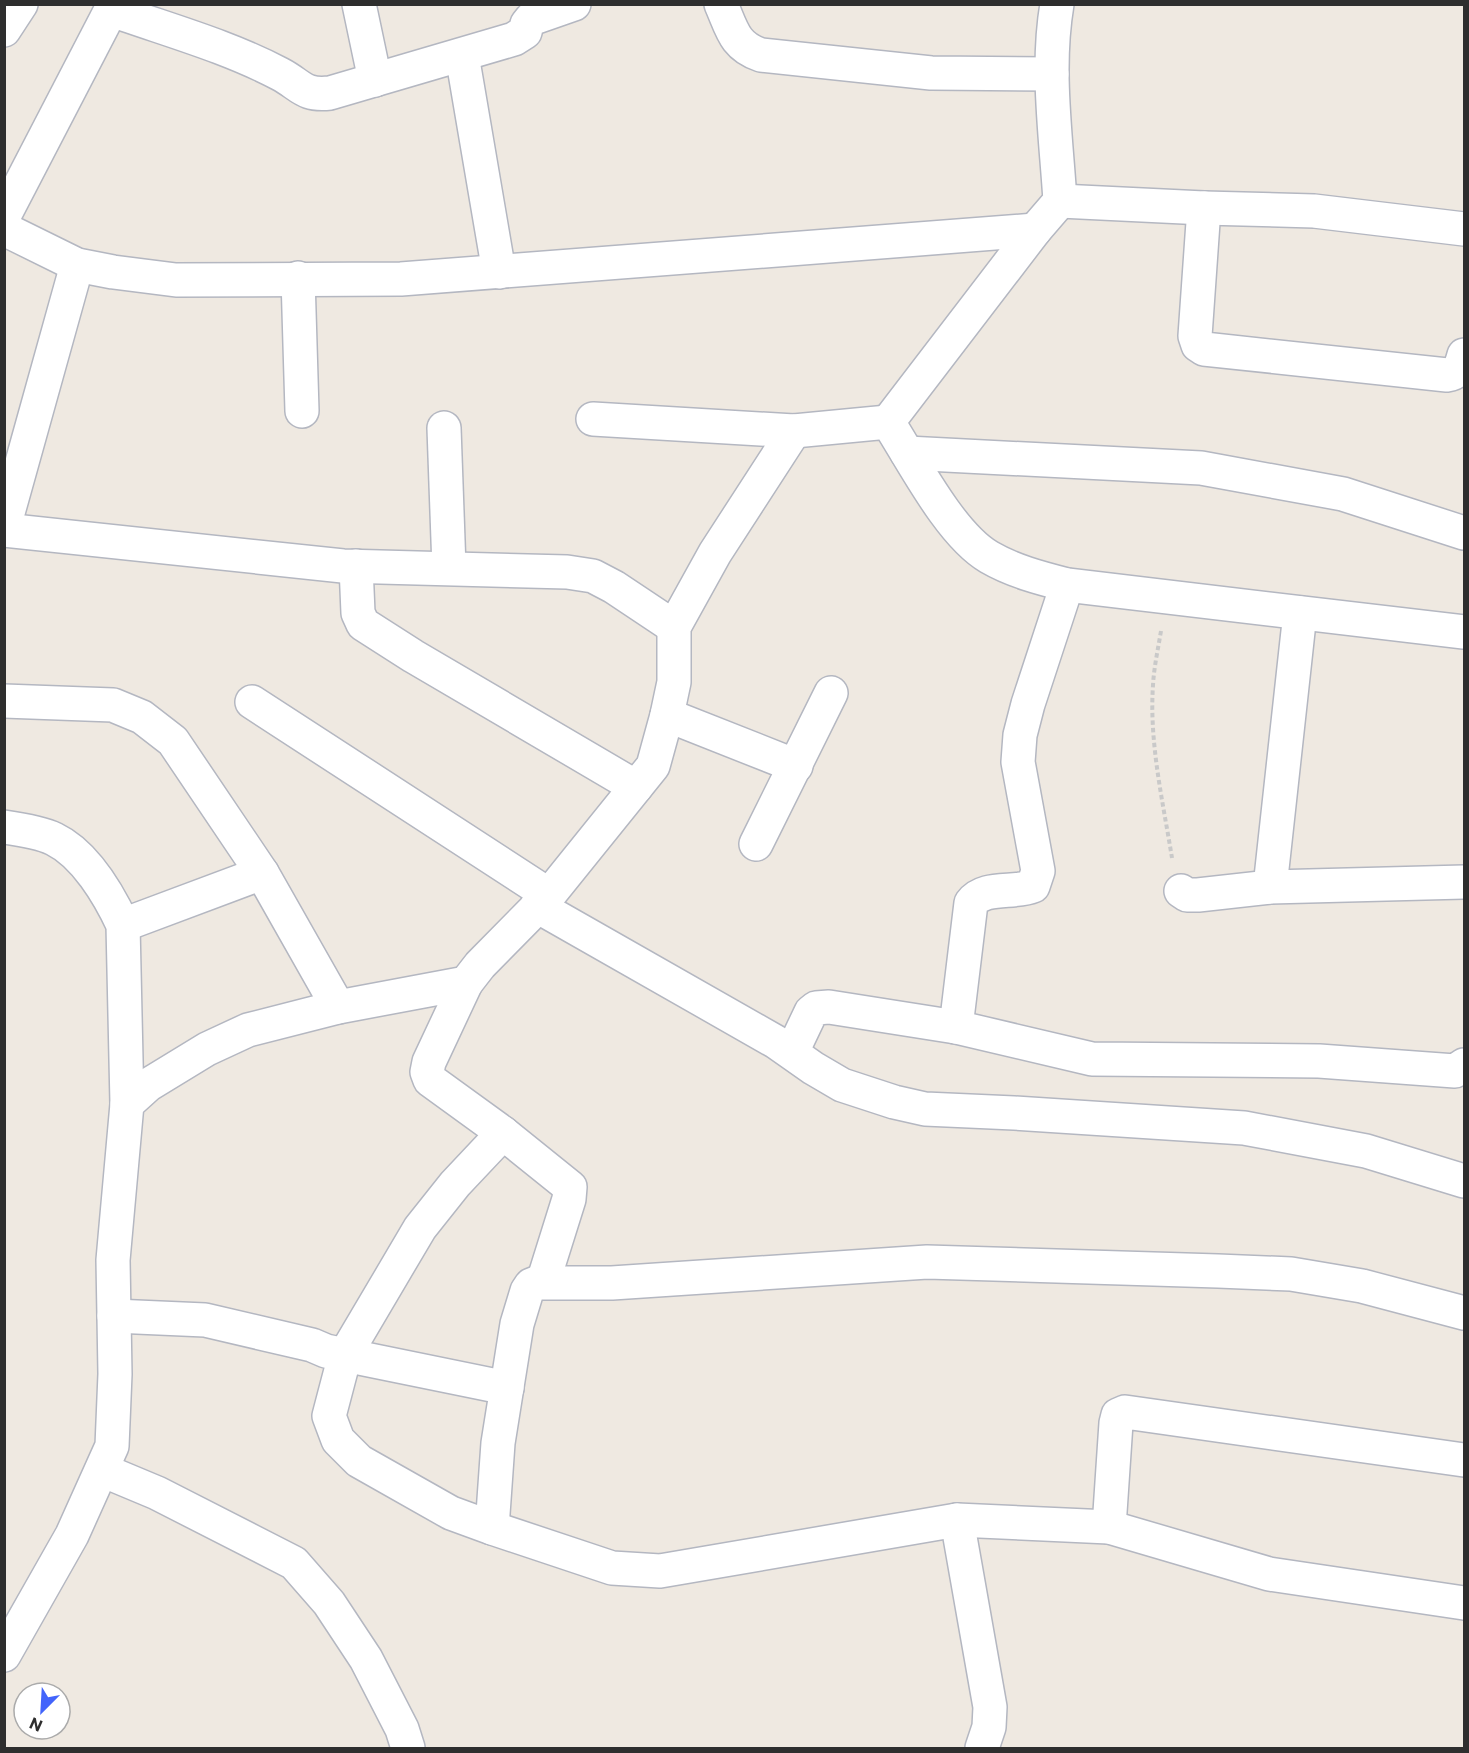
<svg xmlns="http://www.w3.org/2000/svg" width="1469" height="1753" viewBox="0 0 1469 1753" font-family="Commissioner,sans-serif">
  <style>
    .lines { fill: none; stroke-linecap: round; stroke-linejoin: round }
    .minor-casing { stroke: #b4b7c1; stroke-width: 36 }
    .path { stroke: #c9c9c9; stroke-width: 4; stroke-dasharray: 4.5 3; stroke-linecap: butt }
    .minor { stroke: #fff; stroke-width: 33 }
  </style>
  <rect width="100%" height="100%" fill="#efe9e1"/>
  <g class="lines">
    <defs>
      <g id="minor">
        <path d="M 359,4 L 375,80"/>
        <path d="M 721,4 C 732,29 734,46 761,55 L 931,73 L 1052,74"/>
        <path d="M 112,10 C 168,30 227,46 280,74 C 301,85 303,96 330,93 L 514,39 L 525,32 L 527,24 L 531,19 L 574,4"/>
        <path d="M 4,30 L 21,4"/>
        <path d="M 462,55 L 499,272"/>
        <path d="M 1060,201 L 1204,208 L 1314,211 L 1464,229"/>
        <path d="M 1204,208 L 1195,336 L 1198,345 L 1204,349 L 1447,375 C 1459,373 1461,366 1464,355"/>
        <path d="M 4,216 L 114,4"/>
        <path d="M 4,229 L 77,265 L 113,272 L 176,280 L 401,279 L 1035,230"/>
        <path d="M 298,278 L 302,411"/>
        <path d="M 593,419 L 794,431 L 888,422 C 913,461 950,534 989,557 C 1013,571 1040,578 1067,585 L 1464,632"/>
        <path d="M 888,422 L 1035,230 L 1060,201 C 1056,136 1046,69 1057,4"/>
        <path d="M 444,428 L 449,568"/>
        <path d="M 907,453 L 1201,468 L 1343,494 L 1464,533"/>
        <path d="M 4,527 L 77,265"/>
        <path d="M 4,530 L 343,566 L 567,572 L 593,576 L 614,587 L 674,627"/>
        <path d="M 356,566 L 358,613 L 363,624 L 413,656 L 636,787"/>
        <path d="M 4,701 L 113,705 L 142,717 L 173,741 L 262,873 L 338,1007"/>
        <path d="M 252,702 L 549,895"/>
        <path d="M 667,715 L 796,766"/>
        <path d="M 4,827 C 18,829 42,833 54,839 C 85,854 109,895 123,925 L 127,1104"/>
        <path d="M 756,844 L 831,693"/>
        <path d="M 1270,887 L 1300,613"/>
        <path d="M 1181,891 L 1187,895 L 1198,895 L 1270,887 L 1464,882"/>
        <path d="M 537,906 L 776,1042 L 813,1068 L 842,1085 L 894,1102 L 925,1109 L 1014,1113 L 1244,1128 L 1366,1151 L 1464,1181"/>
        <path d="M 123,925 L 262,873"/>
        <path d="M 466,983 L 429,1062 L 427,1072 L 430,1080 L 503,1133 L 570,1187 L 569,1199 L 543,1282"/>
        <path d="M 956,1027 L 971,903 C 984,885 1014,894 1033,886 L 1038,871 L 1018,762 L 1020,735 L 1028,704 L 1067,585"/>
        <path d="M 792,1052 L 811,1012 L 816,1008 L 829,1007 L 956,1027 L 1092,1059 L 1319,1061 L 1455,1071 L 1464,1065"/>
        <path d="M 503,1133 L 455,1184 L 420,1228 L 345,1355 L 507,1388"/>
        <path d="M 114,1316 L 205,1320 L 312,1345 L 326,1351 L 345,1355 L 329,1416 L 338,1440 L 359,1461 L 451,1513 L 492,1528 L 612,1568 L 660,1571 L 957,1520 L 1109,1527 L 1269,1574 L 1464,1603"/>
        <path d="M 102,1470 L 157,1493 L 294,1563 L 329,1603 L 366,1659 L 402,1729 L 408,1748"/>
        <path d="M 957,1520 L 990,1707 L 989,1727 L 982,1748"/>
        <path d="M 1109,1527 L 1116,1423 L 1118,1415 L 1125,1412 L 1464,1460"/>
        <path d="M 492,1528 L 498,1443 L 517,1324 L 527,1291 L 531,1285 L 536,1283 L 612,1283 L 927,1262 L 1218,1271 L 1291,1274 L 1362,1286 L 1464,1313"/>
        <path d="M 4,1655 L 72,1535 L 112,1446 L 115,1374 L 113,1260 L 127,1104 L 148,1085 L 207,1049 L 248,1030 L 338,1007 L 466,983 L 480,965 L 549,895 L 653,766 L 667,715 L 674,682 L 674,627 L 715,553 L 794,431"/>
      </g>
    </defs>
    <use href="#minor" class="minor-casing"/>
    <path class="path" d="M 1161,631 C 1158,649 1154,667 1153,685 C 1149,743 1163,802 1172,858"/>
    <use href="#minor" class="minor"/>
  </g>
  <rect width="1469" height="1753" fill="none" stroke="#2e2e2e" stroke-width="12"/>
  <g transform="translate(42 1711) rotate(204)"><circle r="28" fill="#ffffff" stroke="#ababab" stroke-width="1.5"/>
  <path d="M0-4.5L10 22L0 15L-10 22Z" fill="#4264fb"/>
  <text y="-9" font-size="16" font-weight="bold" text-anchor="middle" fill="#2e2e2e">N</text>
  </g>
</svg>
